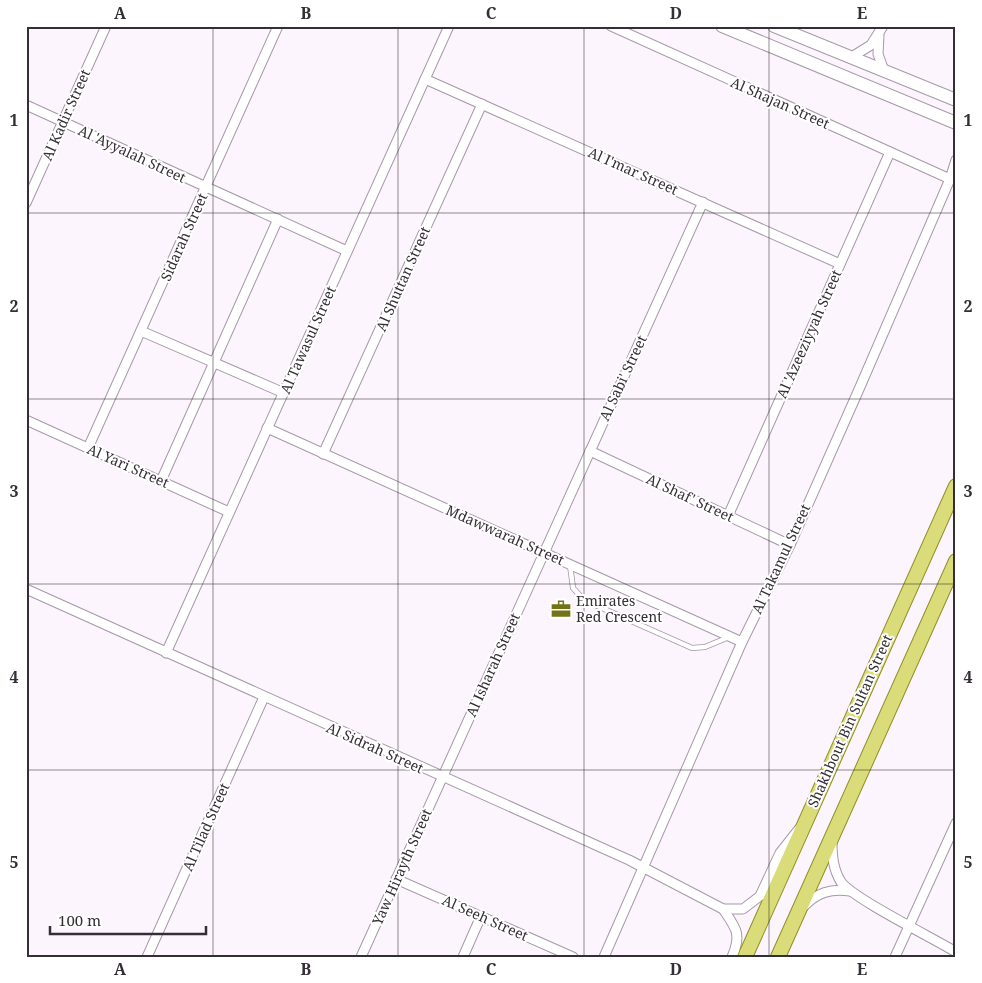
<svg xmlns="http://www.w3.org/2000/svg" width="982" height="983" viewBox="0 0 982 983" font-family="'Noto Serif',serif">
  <style>
    .lines { fill: none; stroke-linecap: round; stroke-linejoin: round }
    .lane-casing { stroke: #a798a9; stroke-width: 6 }
    .street-casing { stroke: #a798a9; stroke-width: 11 }
    .secondary-casing { stroke: #a798a9; stroke-width: 14 }
    .primary-casing { stroke: #908f27; stroke-width: 16 }
    .lane { stroke: #fff; stroke-width: 4.5 }
    .street { stroke: #fff; stroke-width: 9 }
    .secondary { stroke: #fff; stroke-width: 12 }
    .primary { stroke: #dadb79; stroke-width: 14 }
    .grid { fill: none; stroke: #342e35; stroke-width: 1; stroke-opacity: 0.55 }
    .labels { text-anchor: middle; stroke-width: 4; stroke-linejoin: round; paint-order: stroke }
    .street-label { font-size: 14px; fill: #342e35; stroke: #fff }
    .poi-label { font-size: 14px; fill: #342e35; stroke: #fff; text-anchor: start }
    .neatline { fill: none; stroke: #342e35; stroke-width: 2 }
    .grid-label { font-size: 16px; text-anchor: middle; font-weight: bold; fill: #342e35 }
  </style>
  <rect width="100%" height="100%" fill="#fcf5fd"/>
  <g class="lines">
    <defs>
      <path id="lane" d="M 570,565 L 573,588 L 584,600 L 692,648 L 705,647 L 729,637"/>
      <g id="street">
        <path d="M 611,26 L 950,179"/>
        <path d="M 879,35 L 878,54 L 884,71"/>
        <path d="M 850,58 L 871,45 L 883,26"/>
        <path d="M 425,79 L 840,264"/>
        <path d="M 26,105 L 347,251"/>
        <path d="M 26,203 L 106,26"/>
        <path d="M 141,331 L 284,393"/>
        <path d="M 26,420 L 229,512"/>
        <path d="M 267,428 L 742,642"/>
        <path d="M 88,448 L 278,26"/>
        <path d="M 590,451 L 790,545"/>
        <path d="M 323,454 L 482,104"/>
        <path d="M 161,481 L 278,219"/>
        <path d="M 728,516 L 890,152"/>
        <path d="M 26,589 L 629,860 L 723,909 L 743,909 L 760,896 L 780,853 L 799,829"/>
        <path d="M 166,653 L 449,26"/>
        <path d="M 832,841 C 832,856 833,869 841,882 C 854,899 933,938 956,952"/>
        <path d="M 396,879 L 573,957"/>
        <path d="M 803,907 C 817,893 830,888 850,891"/>
        <path d="M 723,909 C 736,928 742,934 732,957"/>
        <path d="M 147,957 L 264,697"/>
        <path d="M 361,957 L 703,202"/>
        <path d="M 463,957 L 481,916"/>
        <path d="M 604,957 L 742,642 L 790,545 L 860,387 L 950,179 L 956,160"/>
        <path d="M 895,957 L 956,823"/>
      </g>
      <g id="secondary">
        <path d="M 722,26 L 956,123"/>
        <path d="M 774,26 L 956,100"/>
      </g>
      <g id="primary">
        <path d="M 745,957 L 956,486"/>
        <path d="M 778,957 L 956,561"/>
      </g>
    </defs>
    <use href="#lane" class="lane-casing"/>
    <use href="#street" class="street-casing"/>
    <use href="#secondary" class="secondary-casing"/>
    <use href="#primary" class="primary-casing"/>
    <use href="#lane" class="lane"/>
    <use href="#street" class="street"/>
    <use href="#secondary" class="secondary"/>
    <use href="#primary" class="primary"/>
  </g>
  <path class="grid" d="M 213,26 L 213,957M 398,26 L 398,957M 584,26 L 584,957M 769,26 L 769,957M 26,213 L 956,213M 26,399 L 956,399M 26,584 L 956,584M 26,770 L 956,770"/>
  <defs>
    <symbol id="office-bare" viewBox="-9 -9 18 18"><path d="M-6-3h4V-5.5h4V-3h4V5H-6ZM-1-4.5V-3h2v-1.5ZM-6 0V1H6V0Z" fill="#727318" stroke="#fff" stroke-width="2.5" paint-order="stroke"/></symbol>
  </defs>
  <g fill-rule="evenodd">
    <use href="#office-bare" x="547" y="595" width="28" height="28"/>
  </g>
  <g class="labels">
    <g class="street-label">
      <text transform="translate(780 103) rotate(24)" y="5">Al Shajan Street</text>
      <text transform="translate(66 115) rotate(-66)" y="5">Al Kadir Street</text>
      <text transform="translate(132 154) rotate(25)" y="5">Al 'Ayyalah Street</text>
      <text transform="translate(633 171) rotate(24)" y="5">Al I'mar Street</text>
      <text transform="translate(184 237) rotate(-66)" y="5">Sidarah Street</text>
      <text transform="translate(403 279) rotate(-66)" y="5">Al Shuttan Street</text>
      <text transform="translate(809 334) rotate(-66)" y="5">Al 'Azeeziyyah Street</text>
      <text transform="translate(308 340) rotate(-66)" y="5">Al Tawasul Street</text>
      <text transform="translate(623 378) rotate(-65)" y="5">Al Sabi' Street</text>
      <text transform="translate(128 466) rotate(24)" y="5">Al Yari Street</text>
      <text transform="translate(690 498) rotate(25)" y="5">Al Shaf' Street</text>
      <text transform="translate(505 535) rotate(24)" y="5">Mdawwarah Street</text>
      <text transform="translate(781 559) rotate(-65)" y="5">Al Takamul Street</text>
      <text transform="translate(493 665) rotate(-66)" y="5">Al Isharah Street</text>
      <text transform="translate(850 721) rotate(-66)" y="5">Shakhbout Bin Sultan Street</text>
      <text transform="translate(375 748) rotate(24)" y="5">Al Sidrah Street</text>
      <text transform="translate(206 827) rotate(-66)" y="5">Al Tilad Street</text>
      <text transform="translate(402 867) rotate(-66)" y="5">Yaw Hirayth Street</text>
      <text transform="translate(485 918) rotate(24)" y="5">Al Seeh Street</text>
    </g>
    <g class="poi-label">
      <text x="576" y="606">Emirates<tspan x="576" dy="16">Red Crescent</tspan></text>
    </g>
  </g>
  <rect width="982" height="983" fill="none" stroke="#ffffff" stroke-width="55"/>
  <path d="M50 926v8h156v-8" fill="none" stroke="#342e35" stroke-width="2.5"/>
  <text x="58" y="926" font-size="15" fill="#342e35" stroke="#ffffff" stroke-width="4" paint-order="stroke">100 m</text>
  <rect x="28" y="28" width="926" height="928" class="neatline"/>
  <g class="grid-label">
    <text x="120" y="19">A</text>
    <text x="306" y="19">B</text>
    <text x="491" y="19">C</text>
    <text x="676" y="19">D</text>
    <text x="862" y="19">E</text>
    <text x="14" y="126">1</text>
    <text x="968" y="126">1</text>
    <text x="14" y="312">2</text>
    <text x="968" y="312">2</text>
    <text x="14" y="497">3</text>
    <text x="968" y="497">3</text>
    <text x="14" y="683">4</text>
    <text x="968" y="683">4</text>
    <text x="14" y="868">5</text>
    <text x="968" y="868">5</text>
    <text x="120" y="975">A</text>
    <text x="306" y="975">B</text>
    <text x="491" y="975">C</text>
    <text x="676" y="975">D</text>
    <text x="862" y="975">E</text>
  </g>
</svg>
